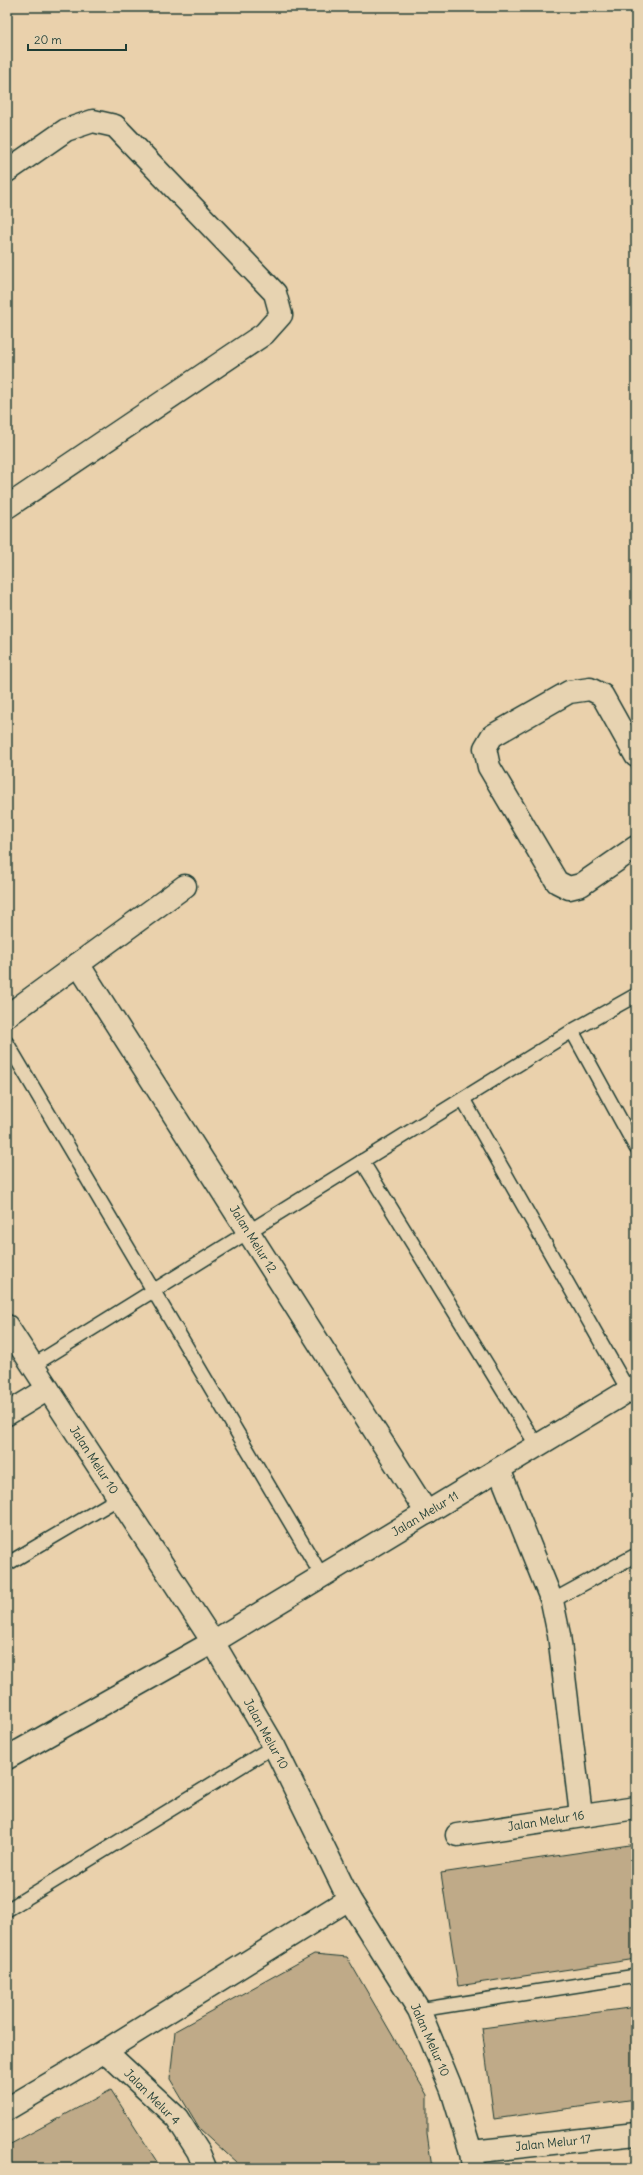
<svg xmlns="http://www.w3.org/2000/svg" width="643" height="2175" viewBox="0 0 643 2175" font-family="Delius,sans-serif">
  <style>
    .building { fill: #bfaa88; stroke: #1f3d34 }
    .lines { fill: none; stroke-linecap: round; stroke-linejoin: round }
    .lane-casing { stroke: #1f3d34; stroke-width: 16 }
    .street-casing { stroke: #1f3d34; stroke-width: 25 }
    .lane { stroke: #e7d3b1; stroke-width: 13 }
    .street { stroke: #e7d3b1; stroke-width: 22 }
    .labels { text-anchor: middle; stroke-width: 4; stroke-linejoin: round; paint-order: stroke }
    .street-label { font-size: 12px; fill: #1f3d34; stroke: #e7d3b1 }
  </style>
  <rect width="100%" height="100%" fill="#ead1ac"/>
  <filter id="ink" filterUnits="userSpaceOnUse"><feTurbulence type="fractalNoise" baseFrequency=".025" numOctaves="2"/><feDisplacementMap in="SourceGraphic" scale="8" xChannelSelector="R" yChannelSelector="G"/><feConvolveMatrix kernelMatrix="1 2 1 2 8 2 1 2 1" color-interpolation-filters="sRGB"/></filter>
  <g filter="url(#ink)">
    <g class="building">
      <path d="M 636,1844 L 636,1959 L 458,1986 L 441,1873 Z"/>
      <path d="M 314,1954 L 347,1957 L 427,2095 L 427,2133 L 432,2168 L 238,2168 L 237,2163 L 200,2129 L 170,2079 L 175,2031 Z"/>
      <path d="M 636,2007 L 636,2099 L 494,2119 L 482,2028 Z"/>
      <path d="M 111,2090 L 161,2168 L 7,2168 L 7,2146 Z"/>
    </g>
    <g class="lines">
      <defs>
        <g id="lane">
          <path d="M 572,1031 L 636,1148"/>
          <path d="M 7,1043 L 322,1576"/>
          <path d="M 463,1099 L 628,1390"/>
          <path d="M 362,1161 L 537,1446"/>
          <path d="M 32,1366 L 572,1031 L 636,995"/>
          <path d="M 7,1564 L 119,1498"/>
          <path d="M 552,1601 L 636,1555"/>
          <path d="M 7,1910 L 274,1746"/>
          <path d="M 419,2010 L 636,1976"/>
        </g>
        <g id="street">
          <path d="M 7,171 L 66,130 L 93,121 L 115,126 L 275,293 L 281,315 L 264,334 L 7,507"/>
          <path d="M 636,756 L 602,695 L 590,689 L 569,692 L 492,736 L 485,748 L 489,767 L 557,882 L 569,888 L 581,885 L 636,847"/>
          <path d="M 78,964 L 427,1513"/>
          <path d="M 7,1016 L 185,886"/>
          <path d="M 7,1326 L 213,1642 L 274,1746 L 349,1899 L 419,2010 L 452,2090 L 471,2152 L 473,2168"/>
          <path d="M 7,1414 L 48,1389"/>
          <path d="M 499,1469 L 552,1601 L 559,1635 L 581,1815"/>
          <path d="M 7,1758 L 213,1642 L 636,1386"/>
          <path d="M 457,1835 L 636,1808"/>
          <path d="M 105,2051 L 177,2118 L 198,2151 L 205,2168"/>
          <path d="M 7,2109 L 105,2051 L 349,1899"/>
          <path d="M 471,2152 L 636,2134"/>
        </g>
      </defs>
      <use href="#lane" class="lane-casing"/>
      <use href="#street" class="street-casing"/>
      <use href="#lane" class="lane"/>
      <use href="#street" class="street"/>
    </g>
  </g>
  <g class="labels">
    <g class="street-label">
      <text transform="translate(253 1239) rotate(58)" y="4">Jalan Melur 12</text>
      <text transform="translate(94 1460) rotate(57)" y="4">Jalan Melur 10</text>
      <text transform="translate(425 1514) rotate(-31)" y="4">Jalan Melur 11</text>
      <text transform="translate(266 1734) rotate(61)" y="4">Jalan Melur 10</text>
      <text transform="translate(546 1821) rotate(-9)" y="4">Jalan Melur 16</text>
      <text transform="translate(430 2040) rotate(66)" y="4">Jalan Melur 10</text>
      <text transform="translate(152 2097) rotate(45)" y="4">Jalan Melur 4</text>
      <text transform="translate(553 2143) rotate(-6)" y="4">Jalan Melur 17</text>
    </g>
  </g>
  <rect width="643" height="2175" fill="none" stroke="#e7d3b1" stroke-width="24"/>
  <rect x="12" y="12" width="619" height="2151" fill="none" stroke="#1f3d34" stroke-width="1.5" filter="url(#ink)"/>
  <path d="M28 44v6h98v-6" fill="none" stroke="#1f3d34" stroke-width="2"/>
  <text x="34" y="44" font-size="12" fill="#1f3d34" stroke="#e7d3b1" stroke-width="3" paint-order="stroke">20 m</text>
</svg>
